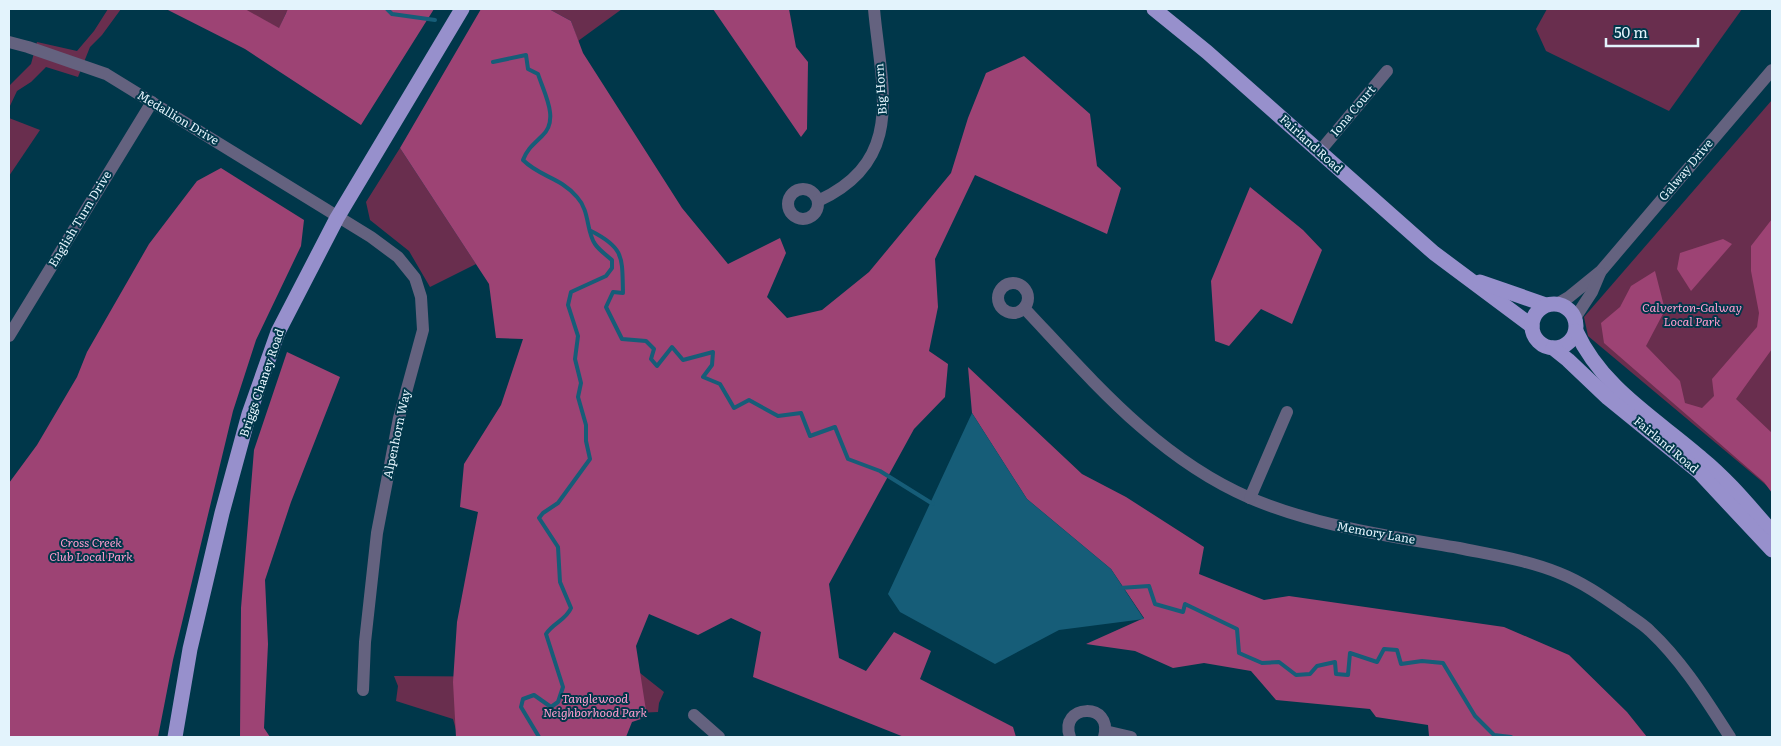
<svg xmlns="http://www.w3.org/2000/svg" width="1781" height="746" viewBox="0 0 1781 746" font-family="Literata,serif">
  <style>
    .green { fill: #692e4e }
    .forest { fill: #9d4374 }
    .water { fill: #165d78 }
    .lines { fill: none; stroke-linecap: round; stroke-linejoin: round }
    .stream { stroke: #165d78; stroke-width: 4 }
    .minor { stroke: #64627f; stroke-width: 12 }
    .major { stroke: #9790cc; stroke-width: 15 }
    .labels { text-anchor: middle; stroke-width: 4; stroke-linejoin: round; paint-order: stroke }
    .street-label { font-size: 12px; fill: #e3f3fc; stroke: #00374a }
    .park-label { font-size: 12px; font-style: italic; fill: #fe9ccd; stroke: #00374a }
  </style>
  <rect width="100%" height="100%" fill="#00374a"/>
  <g class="green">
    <path d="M 108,9 L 121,9 L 102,35 L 90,47 L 78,77 L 46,67 L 31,82 L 17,91 L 9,108 L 9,86 L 31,64 L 37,42 L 77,51 L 94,31 Z"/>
    <path d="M 172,9 L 291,9 L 286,13 L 279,29 L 262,19 Z"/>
    <path d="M 549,9 L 622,9 L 578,41 L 571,21 Z"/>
    <path d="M 1547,9 L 1742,9 L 1669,111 L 1546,51 L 1536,29 Z"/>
    <path d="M 1772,100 L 1772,490 L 1588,336 L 1584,317 Z"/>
    <path d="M 9,118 L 40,130 L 9,176 Z"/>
    <path d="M 400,148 L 476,264 L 430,287 L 409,251 L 370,220 L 366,202 Z"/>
    <path d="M 640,673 L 664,692 L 659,703 L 658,712 L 635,713 L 458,737 L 453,719 L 396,701 L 398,686 L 394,676 L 551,677 Z"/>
  </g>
  <g class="forest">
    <path d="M 166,9 L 245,9 L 279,28 L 288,9 L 434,9 L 361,125 L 245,49 Z"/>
    <path d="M 481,9 L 549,9 L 571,21 L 583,53 L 682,208 L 728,264 L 780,238 L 786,253 L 767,297 L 787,318 L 822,310 L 869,272 L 951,173 L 968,118 L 986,73 L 1024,56 L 1090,114 L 1097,166 L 1121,188 L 1107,234 L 975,175 L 935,259 L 938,307 L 929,351 L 948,364 L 945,397 L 914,429 L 829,584 L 839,658 L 866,671 L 894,632 L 931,651 L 920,679 L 1013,727 L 1016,737 L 904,737 L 753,677 L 761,632 L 731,618 L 698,635 L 649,614 L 636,646 L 647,717 L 632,722 L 626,737 L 456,737 L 453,682 L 457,622 L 478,512 L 460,507 L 464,464 L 501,405 L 523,339 L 496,338 L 489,284 L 400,148 Z"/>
    <path d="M 713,9 L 789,9 L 796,47 L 808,62 L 807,129 L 801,137 Z"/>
    <path d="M 221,168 L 304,220 L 301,246 L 256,340 L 233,411 L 173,660 L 158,737 L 9,737 L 9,483 L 37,445 L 77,377 L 87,352 L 149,244 L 197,181 Z"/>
    <path d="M 1250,187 L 1303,230 L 1322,250 L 1292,324 L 1261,309 L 1229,346 L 1215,341 L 1211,281 Z"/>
    <path d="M 1772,219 L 1772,349 L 1736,399 L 1772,433 L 1772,493 L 1764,482 L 1604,343 L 1601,323 L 1620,307 L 1631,286 L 1655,271 L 1665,310 L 1646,346 L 1680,381 L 1685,403 L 1702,408 L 1714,396 L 1712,379 L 1757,327 L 1759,313 L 1751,271 L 1751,246 Z"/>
    <path d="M 1723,239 L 1732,244 L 1691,291 L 1677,269 L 1680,253 Z"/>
    <path d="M 287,352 L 340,377 L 291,502 L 265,580 L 268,644 L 264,728 L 270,737 L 240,737 L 241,608 L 254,450 Z"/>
    <path d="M 968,367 L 1082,474 L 1126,497 L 1204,547 L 1199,574 L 1264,600 L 1289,596 L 1504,627 L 1569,655 L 1627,712 L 1647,737 L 1433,737 L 1429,736 L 1428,725 L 1376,717 L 1370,709 L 1276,700 L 1251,671 L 1204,663 L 1173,668 L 1135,651 L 1086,644 L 1144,618 L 1111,569 L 1027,499 L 972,413 Z"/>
  </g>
  <path class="water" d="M 972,413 L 1027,499 L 1111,569 L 1144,619 L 1059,630 L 995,664 L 900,612 L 888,594 Z"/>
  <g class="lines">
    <g class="stream">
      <path d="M 387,9 L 392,14 L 435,20"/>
      <path d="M 493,62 L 526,55 L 528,69 L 538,74 C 544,93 560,120 542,136 C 534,144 527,149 523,160 C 540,177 560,177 577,197 C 590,211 586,231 595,244 C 599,250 606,255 612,260 L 612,268 L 606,276 L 571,292 L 568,305 L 578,336 L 575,359 L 581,383 L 578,397 L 586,425 L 586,441 L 590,459 L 558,503 L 543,513 L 539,518 L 558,547 L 560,582 L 571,608 C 566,620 553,623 546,634 L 563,687 L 558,702 L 551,707 L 534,695 L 523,699 L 521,707 L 539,737"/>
      <path d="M 591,231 C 625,248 622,258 623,293 L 613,292 L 606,307 L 622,339 L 646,341 L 654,349 L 651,359 L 657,366 L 672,347 L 683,360 L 713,352 L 712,365 L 703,377 L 720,384 L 734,408 L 749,400 L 778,416 L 801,413 L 810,436 L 835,427 L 848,459 L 880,471 L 933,504"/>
      <path d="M 1120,588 L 1149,586 L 1155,604 L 1183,612 L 1185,604 L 1237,629 L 1239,653 L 1262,663 L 1279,662 L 1296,675 L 1310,674 L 1317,666 L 1335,662 L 1336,674 L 1348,675 L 1350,653 L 1377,662 L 1384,649 L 1397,650 L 1401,664 L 1422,661 L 1443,663 L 1475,716 L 1494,735 L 1511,737"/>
    </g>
    <g class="minor">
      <path d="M 9,42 L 28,47 L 106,74 L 371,237 L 398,257 L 415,278 L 421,297 L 423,330 L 399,418 L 377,533 L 365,642 L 363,690"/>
      <path d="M 1320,151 L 1387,71"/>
      <circle cx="803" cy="204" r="15"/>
      <path d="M 818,201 C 907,160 881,88 874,9"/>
      <circle cx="1013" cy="298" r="15"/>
      <path d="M 1557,304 L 1569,297 L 1601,271 L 1772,70"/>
      <path d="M 1024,308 C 1092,380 1157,458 1250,498 C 1316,526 1389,536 1459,548 C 1493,555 1527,560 1559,573 C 1582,582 1602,596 1622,610 C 1631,617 1642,623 1650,631 C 1683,662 1706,700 1730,737"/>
      <path d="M 1575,318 L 1592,292 L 1600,273"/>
      <path d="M 9,336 L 152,102"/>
      <path d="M 1250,498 L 1287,412"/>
      <path d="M 694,715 L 719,737"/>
      <path d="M 1105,731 L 1131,737"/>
      <path d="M 1070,737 C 1058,704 1114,701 1104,737"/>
    </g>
    <g class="major">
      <path d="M 1154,9 L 1207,52 L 1434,253 L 1532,326"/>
      <path d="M 1480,282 L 1546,305"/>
      <circle cx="1554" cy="326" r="22"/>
      <path d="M 1576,331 C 1602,388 1655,418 1701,458 C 1728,480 1749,506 1772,532"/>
      <path d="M 1553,348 L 1568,360 L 1608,398 L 1699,472 L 1772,550"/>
      <path d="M 175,737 L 190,649 L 222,513 L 249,414 L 278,332 L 337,218 L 462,9"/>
    </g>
  </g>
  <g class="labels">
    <g class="street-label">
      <text transform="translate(881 89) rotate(-94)" y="4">Big Horn</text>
      <text transform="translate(1353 111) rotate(-50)" y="4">Iona Court</text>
      <text transform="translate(178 118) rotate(31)" y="4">Medallion Drive</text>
      <text transform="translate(1311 144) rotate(42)" y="4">Fairland Road</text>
      <text transform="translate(1686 170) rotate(-50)" y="4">Galway Drive</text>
      <text transform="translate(80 219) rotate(-59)" y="4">English Turn Drive</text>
      <text transform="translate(262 383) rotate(-71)" y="4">Briggs Chaney Road</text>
      <text transform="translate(397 434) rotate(-78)" y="4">Alpenhorn Way</text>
      <text transform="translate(1666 445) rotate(40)" y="4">Fairland Road</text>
      <text transform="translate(1376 533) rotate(10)" y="4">Memory Lane</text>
    </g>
    <g class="park-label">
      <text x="1692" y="312">Calverton-Galway<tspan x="1692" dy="14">Local Park</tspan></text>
      <text x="91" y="547">Cross Creek<tspan x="91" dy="14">Club Local Park</tspan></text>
      <text x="595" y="703">Tanglewood<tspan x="595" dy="14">Neighborhood Park</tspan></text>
    </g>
  </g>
  <rect width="1781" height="746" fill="none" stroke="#e3f3fc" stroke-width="20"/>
  <path d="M1606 38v8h92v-8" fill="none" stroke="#e3f3fc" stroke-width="2.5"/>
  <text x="1614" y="38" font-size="15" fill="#e3f3fc" stroke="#00374a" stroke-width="4" paint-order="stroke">50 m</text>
</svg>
